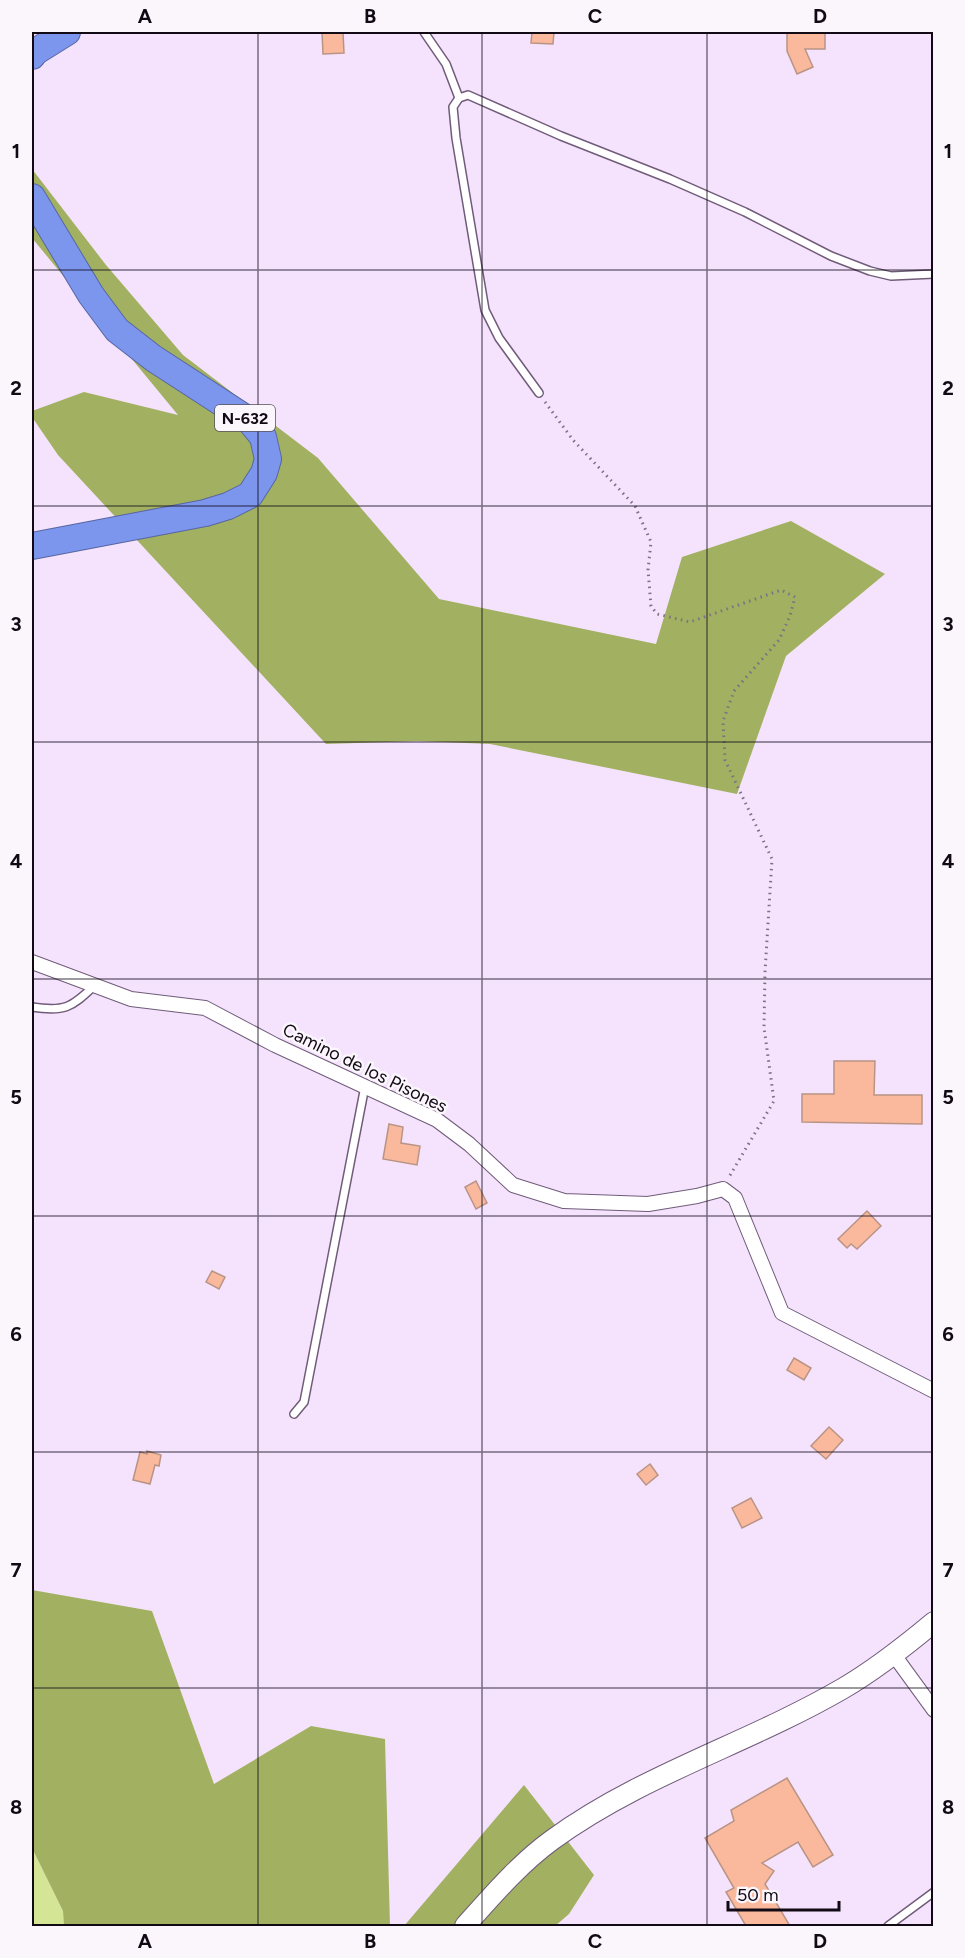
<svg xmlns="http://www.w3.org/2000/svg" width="965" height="1958" viewBox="0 0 965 1958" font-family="Figtree,sans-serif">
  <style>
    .green { fill: #d5e596 }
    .forest { fill: #a2b161 }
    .building { fill: #fab99d; stroke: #b99485; stroke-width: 1.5 }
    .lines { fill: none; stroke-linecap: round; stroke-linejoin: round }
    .lane-casing { stroke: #705c79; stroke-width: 10 }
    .street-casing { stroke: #705c79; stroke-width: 16 }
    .secondary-casing { stroke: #705c79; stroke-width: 22 }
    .highway-casing { stroke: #5765a1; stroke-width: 28 }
    .path { stroke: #7c7082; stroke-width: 3; stroke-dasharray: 1.5 4.5; stroke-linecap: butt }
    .lane { stroke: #fff; stroke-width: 7 }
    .street { stroke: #fff; stroke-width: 14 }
    .secondary { stroke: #fff; stroke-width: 20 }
    .highway { stroke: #7d96ed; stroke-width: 26 }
    .grid { fill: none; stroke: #110a15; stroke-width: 1.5; stroke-opacity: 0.55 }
    .labels { text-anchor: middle; stroke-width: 5; stroke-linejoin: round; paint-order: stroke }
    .shield { fill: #faf6fc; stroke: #57515a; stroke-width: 1.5 }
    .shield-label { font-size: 16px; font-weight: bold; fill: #110a15 }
    .street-label { font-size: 18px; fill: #110a15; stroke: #faf6fc }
    .neatline { fill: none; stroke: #110a15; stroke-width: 2 }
    .grid-label { font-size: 20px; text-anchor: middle; font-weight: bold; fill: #110a15 }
  </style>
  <rect width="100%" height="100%" fill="#f5e3fd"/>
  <path class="green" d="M 32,1848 L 63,1911 L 64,1926 L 32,1926 Z"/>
  <g class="forest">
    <path d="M 32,169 L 106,265 L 183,355 L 318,458 L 439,599 L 656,644 L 682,557 L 791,521 L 885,574 L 786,656 L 737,794 L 490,744 L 418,741 L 326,744 L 58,455 L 32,417 L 32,411 L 84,392 L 178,415 L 32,238 Z"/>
    <path d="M 32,1590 L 152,1611 L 214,1784 L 311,1726 L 385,1739 L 390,1926 L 64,1926 L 63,1911 L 32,1848 Z"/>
    <path d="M 524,1785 L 594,1875 L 569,1914 L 555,1926 L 404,1926 Z"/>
  </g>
  <g class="building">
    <path d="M 322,32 L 343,32 L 344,53 L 323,54 Z"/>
    <path d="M 532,32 L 554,32 L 553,44 L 531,43 Z"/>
    <path d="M 787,32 L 825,32 L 825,49 L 805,49 L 813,67 L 797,74 L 787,51 Z"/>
    <path d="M 834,1061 L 875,1061 L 874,1095 L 922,1095 L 922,1124 L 802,1122 L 802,1094 L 834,1094 Z"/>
    <path d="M 389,1124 L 403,1127 L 401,1143 L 420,1146 L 417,1165 L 383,1159 Z"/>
    <path d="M 476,1181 L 487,1203 L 476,1209 L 465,1187 Z"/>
    <path d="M 867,1211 L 881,1226 L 857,1249 L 851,1244 L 847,1248 L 838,1239 Z"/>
    <path d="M 212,1271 L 225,1277 L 219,1289 L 206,1282 Z"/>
    <path d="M 794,1358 L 811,1368 L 804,1380 L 787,1370 Z"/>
    <path d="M 829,1427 L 843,1440 L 826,1459 L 811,1446 Z"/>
    <path d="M 147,1451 L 161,1455 L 159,1466 L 155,1465 L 150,1484 L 133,1480 L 140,1452 L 147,1454 Z"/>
    <path d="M 650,1464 L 658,1475 L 646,1485 L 637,1474 Z"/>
    <path d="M 751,1498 L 762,1518 L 742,1528 L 732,1508 Z"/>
    <path d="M 787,1778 L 833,1855 L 813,1867 L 798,1842 L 762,1863 L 774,1871 L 765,1884 L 790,1926 L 746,1926 L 726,1892 L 734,1888 L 705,1838 L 734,1821 L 731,1810 Z"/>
  </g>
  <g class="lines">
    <defs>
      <g id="lane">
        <path d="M 424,32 L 446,64 L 459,98"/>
        <path d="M 539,393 L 499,338 L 485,310 L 456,138 L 453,107 L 459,98 L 468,95 L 561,136 L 670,179 L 745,212 L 831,256 L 870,271 L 891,276 L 934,274"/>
        <path d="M 32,1007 C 64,1012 71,1008 94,986"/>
        <path d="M 294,1414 L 304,1402 L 365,1086"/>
        <path d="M 888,1926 L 934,1892"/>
      </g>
      <g id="street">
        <path d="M 32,962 L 131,999 L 205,1008 L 275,1045 L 437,1120 L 469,1144 L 513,1185 L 564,1201 L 648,1204 L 697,1196 L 723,1189 L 735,1198 L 782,1313 L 934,1391"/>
        <path d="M 894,1655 L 934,1710"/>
      </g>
      <path id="secondary" d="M 465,1926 C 492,1896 519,1864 552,1840 C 641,1775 747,1744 842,1689 C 875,1670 904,1647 934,1622"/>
      <g id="highway">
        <path d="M 32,56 L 35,52 L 67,32"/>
        <path d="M 32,197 L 91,295 L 117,330 L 153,358 L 250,421 L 263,437 L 268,459 L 264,473 L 250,495 L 228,506 L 205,513 L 32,546"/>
      </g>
    </defs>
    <use href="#lane" class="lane-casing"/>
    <use href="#street" class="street-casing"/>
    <use href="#secondary" class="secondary-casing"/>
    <use href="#highway" class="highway-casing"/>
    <path class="path" d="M 545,402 L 573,440 L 635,506 L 651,542 L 648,570 L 651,606 L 657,614 L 690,622 L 781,590 L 795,597 L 790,616 L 779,640 L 734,691 L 723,721 L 725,760 L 772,859 L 765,972 L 764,1027 L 774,1101 L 729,1177"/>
    <use href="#lane" class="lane"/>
    <use href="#street" class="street"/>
    <use href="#secondary" class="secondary"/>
    <use href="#highway" class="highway"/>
  </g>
  <path class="grid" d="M 258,32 L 258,1926M 482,32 L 482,1926M 707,32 L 707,1926M 32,270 L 934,270M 32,506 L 934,506M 32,742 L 934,742M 32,979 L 934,979M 32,1216 L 934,1216M 32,1452 L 934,1452M 32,1688 L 934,1688"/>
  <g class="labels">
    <rect class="shield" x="215" y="405" width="60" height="26" rx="4.5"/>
    <g class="shield-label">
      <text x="245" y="424">N-632</text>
    </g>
    <g class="street-label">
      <text transform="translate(365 1068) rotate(26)" y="6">Camino de los Pisones</text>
    </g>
  </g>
  <rect width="965" height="1958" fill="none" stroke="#faf6fc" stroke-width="66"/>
  <path d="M728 1901v9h111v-9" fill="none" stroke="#110a15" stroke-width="3"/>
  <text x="737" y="1901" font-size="18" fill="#110a15" stroke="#faf6fc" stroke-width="4.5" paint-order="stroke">50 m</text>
  <rect x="33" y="33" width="899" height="1892" class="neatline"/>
  <g class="grid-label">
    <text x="145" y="23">A</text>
    <text x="370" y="23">B</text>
    <text x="595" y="23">C</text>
    <text x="820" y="23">D</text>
    <text x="16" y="158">1</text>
    <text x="948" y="158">1</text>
    <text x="16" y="395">2</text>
    <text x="948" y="395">2</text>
    <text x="16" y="631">3</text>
    <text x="948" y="631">3</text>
    <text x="16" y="868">4</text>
    <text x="948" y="868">4</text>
    <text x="16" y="1104">5</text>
    <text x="948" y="1104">5</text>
    <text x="16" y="1341">6</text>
    <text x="948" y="1341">6</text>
    <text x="16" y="1577">7</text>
    <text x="948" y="1577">7</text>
    <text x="16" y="1814">8</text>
    <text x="948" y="1814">8</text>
    <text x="145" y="1948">A</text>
    <text x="370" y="1948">B</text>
    <text x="595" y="1948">C</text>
    <text x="820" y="1948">D</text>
  </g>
</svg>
